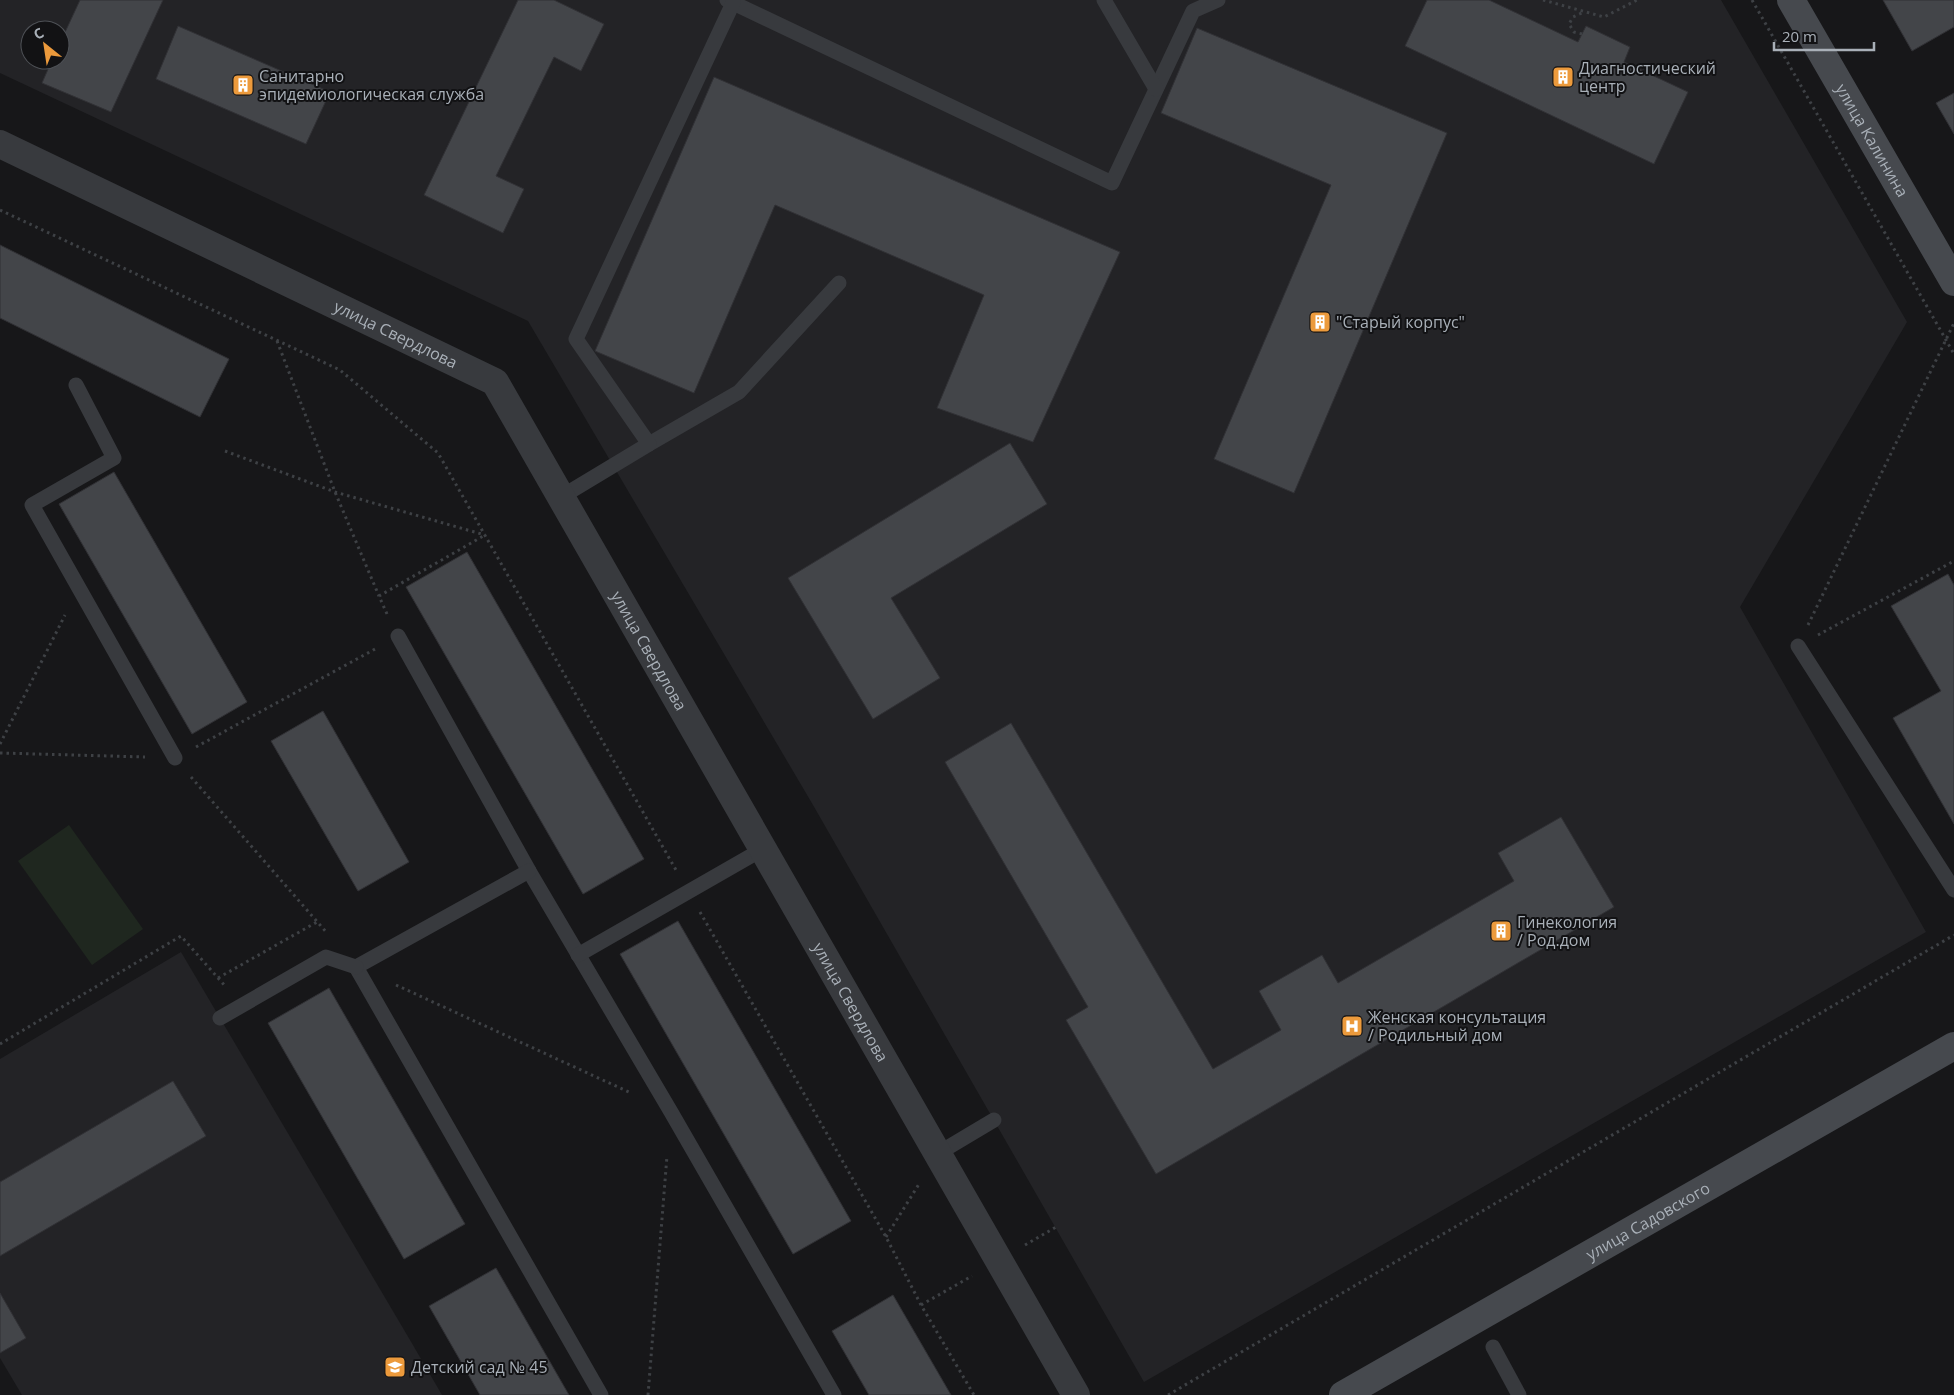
<svg xmlns="http://www.w3.org/2000/svg" width="1954" height="1395" viewBox="0 0 1954 1395" font-family="'Open Sans',sans-serif">
	<style>
		.built { fill: #232326; fill-rule: evenodd }
		.green { fill: #1f271f }
		.building { fill: #434549; stroke: #313135 }
		.lines { fill: none; stroke-linecap: round; stroke-linejoin: round }
		.path { stroke: #3e4145; stroke-width: 3; stroke-dasharray: 2.5 4; stroke-linecap: butt }
		.lane { stroke: #383a3e; stroke-width: 15 }
		.street { stroke: #383a3e; stroke-width: 28 }
		.secondary { stroke: #46494e; stroke-width: 28 }
		.labels { text-anchor: middle; stroke-width: 4; stroke-linejoin: round; paint-order: stroke }
		.poi-label { font-size: 16px; fill: #a9b0b8; stroke: #121214; text-anchor: start }
		.street-label { font-size: 16px; fill: #a9b0b8; stroke: #121214 }
	</style>
	<rect width="100%" height="100%" fill="#171719"/>
	<g class="built">
		<path d="M0,0H1721L1907,322L1740,607L1926,932L1144,1382L813,805L528,321L0,73ZM30,30H60V60H30Z"/>
		<polygon points="181,952 410,1340 442,1395 22,1395 0,1358 0,1059"/>
	</g>
	<polygon class="green" points="69,825 143,929 92,965 18,861"/>
	<g class="building">
		<polygon points="80,0 163,0 111,112 42,83 52,60 60,60 60,43"/>
		<polygon points="518,0 554,0 604,24 581,71 554,57 496,176 524,189 503,233 424,195"/>
		<polygon points="1427,0 1489,0 1578,42 1586,26 1630,47 1624,62 1688,92 1654,164 1405,46"/>
		<polygon points="1883,0 1954,0 1954,27 1912,51"/>
		<polygon points="178,26 330,92 306,144 156,79"/>
		<polygon points="1197,28 1447,133 1294,493 1214,459 1331,185 1161,113"/>
		<polygon points="714,77 1120,252 1033,442 937,408 984,295 775,205 694,393 595,351"/>
		<polygon points="1954,93 1954,134 1936,103"/>
		<polygon points="0,245 229,359 200,417 0,318"/>
		<polygon points="1010,443 1047,504 891,598 940,678 873,719 788,578"/>
		<polygon points="114,472 247,702 192,734 59,504"/>
		<polygon points="467,552 644,859 583,894 406,587"/>
		<polygon points="1948,574 1954,585 1954,824 1893,718 1941,691 1891,606"/>
		<polygon points="323,711 409,862 358,891 271,741"/>
		<polygon points="1011,723 1213,1069 1281,1030 1259,991 1322,955 1338,983 1514,881 1498,853 1561,817 1614,907 1156,1174 1066,1020 1088,1007 945,762"/>
		<polygon points="678,921 851,1221 793,1254 620,954"/>
		<polygon points="329,988 465,1224 404,1259 268,1023"/>
		<polygon points="173,1081 206,1136 0,1256 0,1182"/>
		<polygon points="496,1268 569,1395 480,1395 429,1306"/>
		<polygon points="0,1293 26,1338 0,1353"/>
		<polygon points="893,1295 951,1395 869,1395 832,1331"/>
	</g>
	<g class="lines">
		<g class="path">
			<polyline points="1543,0 1604,17 1637,0"/>
			<polyline points="1752,0 1954,354"/>
			<polyline points="1582,34 1574,32 1569,24 1573,17 1584,12"/>
			<polyline points="0,210 340,370 438,453 676,870"/>
			<polyline points="277,341 335,492 379,596"/>
			<polyline points="225,451 335,492 485,535"/>
			<polyline points="387,614 379,596 485,535"/>
			<polyline points="1808,625 1954,323"/>
			<polyline points="1818,635 1954,561"/>
			<polyline points="0,744 65,615"/>
			<polyline points="196,747 377,648"/>
			<polyline points="0,753 145,757"/>
			<polyline points="191,777 327,933"/>
			<polyline points="700,912 886,1237 921,1305 974,1395"/>
			<polyline points="218,978 317,922"/>
			<polyline points="396,985 631,1093"/>
			<polyline points="0,1044 181,936 226,987"/>
			<polyline points="886,1237 919,1184"/>
			<polyline points="1025,1245 1056,1227"/>
			<polyline points="921,1305 972,1276"/>
			<polyline points="648,1395 667,1156"/>
			<polyline points="1168,1395 1954,935"/>
		</g>
		<g class="lane">
			<polyline points="727,0 1112,183 1193,11 1218,0"/>
			<polyline points="1104,0 1156,89"/>
			<polyline points="76,385 114,458 32,505 175,758"/>
			<polyline points="649,444 739,392 839,283"/>
			<polyline points="561,497 649,444 576,339 733,3"/>
			<polyline points="398,636 529,871 671,1112 834,1395"/>
			<polyline points="1798,646 1954,890"/>
			<polyline points="529,871 356,967 601,1395"/>
			<polyline points="578,955 763,849"/>
			<polyline points="220,1018 326,957 356,967"/>
			<polyline points="937,1154 994,1120"/>
			<polyline points="1493,1347 1519,1395"/>
		</g>
		<path class="street" id="s1" d="M0,144L495,382L1076,1395"/>
		<g class="secondary">
			<path id="s2" d="M1791,0L1954,282"/>
			<path id="s3" d="M1343,1395L1954,1046"/>
		</g>
	</g>
	<defs>
		<g id="building-square" transform="scale(1.125)"><rect x="-9" y="-9" width="18" height="18" rx="4" fill="#ec9a3c" stroke="#121214"/><path d="M-4-6H4V6H1V3H-1V6H-4ZM-2.5-4.3h1.7v1.8h-1.7ZM.8-4.3h1.7v1.8H.8ZM-2.5-1h1.7V.8h-1.7ZM.8-1h1.7V.8H.8Z" fill="#fff"/></g>
		<g id="hospital-square" transform="scale(1.125)"><rect x="-9" y="-9" width="18" height="18" rx="4" fill="#ec9a3c" stroke="#121214"/><path d="M-5-5h3v3.5h4V-5h3V5h-3V1.5h-4V5h-3Z" fill="#fff"/></g>
		<g id="school-square" transform="scale(1.125)"><rect x="-9" y="-9" width="18" height="18" rx="4" fill="#ec9a3c" stroke="#121214"/><path d="M0-5L7-2L0 1L-7-2ZM-4 1L0 2.5L4 1V4Q0 6-4 4Z" fill="#fff"/></g>
	</defs>
	<g fill-rule="evenodd">
		<use href="#building-square" x="1563" y="77"/>
		<use href="#building-square" x="243" y="85"/>
		<use href="#building-square" x="1320" y="322"/>
		<use href="#building-square" x="1501" y="931"/>
		<use href="#hospital-square" x="1352" y="1026"/>
		<use href="#school-square" x="395" y="1367"/>
	</g>
	<g class="labels">
		<g class="poi-label">
			<text x="1579" y="74">Диагностический<tspan x="1579" dy="18">центр</tspan></text>
			<text x="259" y="82">Санитарно<tspan x="259" dy="18">эпидемиологическая служба</tspan></text>
			<text x="1336" y="328">"Старый корпус"</text>
			<text x="1517" y="928">Гинекология<tspan x="1517" dy="18">/ Род.дом</tspan></text>
			<text x="1368" y="1023">Женская консультация<tspan x="1368" dy="18">/ Родильный дом</tspan></text>
			<text x="411" y="1373">Детский сад № 45</text>
		</g>
		<g class="street-label">
			<text dy="6" stroke="none"><textPath href="#s2" startOffset="162">улица Калинина</textPath></text>
			<text dy="6" stroke="none"><textPath href="#s1" startOffset="439">улица Свердлова</textPath></text>
			<text dy="6" stroke="none"><textPath href="#s1" startOffset="859">улица Свердлова</textPath></text>
			<text dy="6" stroke="none"><textPath href="#s1" startOffset="1264">улица Свердлова</textPath></text>
			<text dy="6" stroke="none"><textPath href="#s3" startOffset="351">улица Садовского</textPath></text>
		</g>
	</g>
	<g transform="translate(45 45) rotate(330)"><circle r="24" fill="#121214" stroke="#4e5156"/>
	<path d="M0-4L9 19L0 12L-9 19Z" fill="#ec9a3c"/>
	<text y="-8" font-size="14" font-weight="bold" text-anchor="middle" fill="#a9b0b8">С</text>
	</g>
	<path d="M1774 42v8h100v-8" fill="none" stroke="#a9b0b8" stroke-width="2.5"/>
	<text x="1782" y="42" font-size="15" fill="#a9b0b8" stroke="#121214" stroke-width="4" paint-order="stroke">20 m</text>
</svg>
